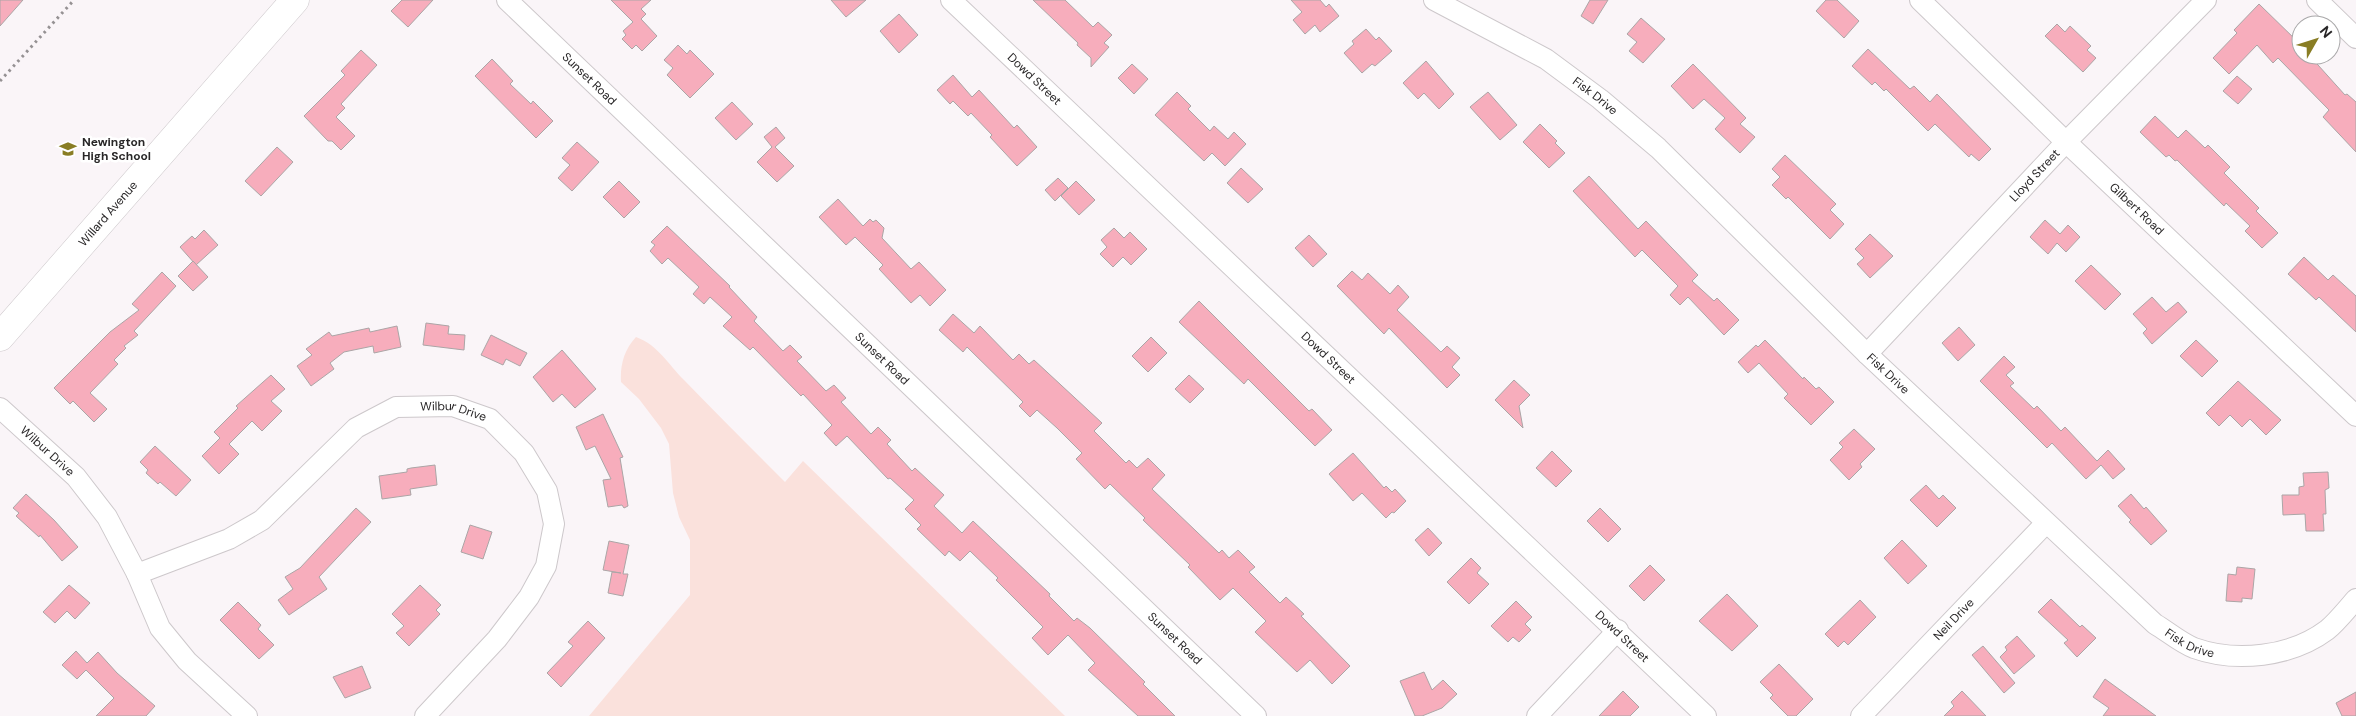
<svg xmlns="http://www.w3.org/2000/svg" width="2356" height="716" viewBox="0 0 2356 716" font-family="'DM Sans',sans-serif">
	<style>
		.green { fill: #fae1dc }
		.building { fill: #f7adbc; stroke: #aba5a6 }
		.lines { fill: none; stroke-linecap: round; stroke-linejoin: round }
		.street-casing { stroke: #cdc8cb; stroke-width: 22 }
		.secondary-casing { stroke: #cdc8cb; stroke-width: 29 }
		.path { stroke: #959193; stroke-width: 3; stroke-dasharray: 2.5 4; stroke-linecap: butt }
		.street { stroke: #fff; stroke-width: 20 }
		.secondary { stroke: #fff; stroke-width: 28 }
		.labels { text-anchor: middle; stroke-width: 5; stroke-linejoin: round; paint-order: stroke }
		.street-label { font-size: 12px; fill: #282627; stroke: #fff }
		.poi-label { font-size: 12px; font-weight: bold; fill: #282627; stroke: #fff; text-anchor: start }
	</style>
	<rect width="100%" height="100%" fill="#faf5f8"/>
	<path class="green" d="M636,337C658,345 668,364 684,380C717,414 751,448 785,482L803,461L1065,716H589L690,595V540L679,517L673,493L669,444L661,428L639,399L621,382C620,365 624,350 636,337Z"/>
	<g class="building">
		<polygon points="0,0 23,0 0,26"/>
		<polygon points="402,0 433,0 408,27 391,11"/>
		<polygon points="611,0 651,0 641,9 646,14 641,19 657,36 642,51 636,45 632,49 622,39 626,35 623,31 633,22"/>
		<polygon points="831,0 866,0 846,17"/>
		<polygon points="1033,0 1065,0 1093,27 1098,22 1112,35 1104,43 1109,47 1091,67 1091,58 1077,45 1078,43"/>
		<polygon points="1291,0 1320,0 1326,7 1329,4 1339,16 1320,32 1315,25 1305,34 1293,20 1302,12"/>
		<polygon points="1590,0 1608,0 1593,24 1581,16"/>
		<polygon points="1826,0 1837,0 1859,21 1844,38 1816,11"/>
		<polygon points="2259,4 2299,43 2301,55 2309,55 2345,95 2347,94 2356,102 2356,152 2323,117 2329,110 2278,58 2273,63 2257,45 2229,74 2213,58 2237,33 2234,30"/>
		<polygon points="899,14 918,35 899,53 880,31"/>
		<polygon points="1641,18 1665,39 1643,63 1629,51 1637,42 1627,34"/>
		<polygon points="2057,24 2065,32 2070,26 2091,46 2087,50 2096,58 2083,72 2045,36"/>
		<polygon points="1366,29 1376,40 1379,37 1392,51 1375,66 1372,64 1362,73 1344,53 1354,44 1352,41"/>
		<polygon points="678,45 687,54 690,50 714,74 690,98 667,75 673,68 664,60"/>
		<polygon points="1868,49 1910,89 1914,86 1930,102 1937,94 1991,149 1979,161 1971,154 1969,157 1935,124 1928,131 1886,89 1884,91 1875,82 1872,85 1852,66"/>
		<polygon points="361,50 377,65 341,104 345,108 336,117 355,136 341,150 332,141 328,141 304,116 345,75 341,71"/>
		<polygon points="492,59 513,81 510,84 531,104 533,101 553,121 536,138 475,76"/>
		<polygon points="1426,61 1454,94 1439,109 1424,93 1418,99 1403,83"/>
		<polygon points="1132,64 1148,79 1134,94 1118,78"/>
		<polygon points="1693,64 1746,118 1740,124 1755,137 1740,153 1715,129 1725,118 1704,99 1693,109 1671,86"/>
		<polygon points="953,75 972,97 979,90 1014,128 1017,125 1037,147 1017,166 990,137 992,135 971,113 968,116 953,101 950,104 937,90"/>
		<polygon points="2237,76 2252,89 2238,104 2223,91"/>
		<polygon points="1177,92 1191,106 1188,109 1210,131 1214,126 1228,139 1234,132 1246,144 1225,166 1212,153 1204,161 1155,115"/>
		<polygon points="1488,92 1517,125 1500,140 1470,107"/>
		<polygon points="732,102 753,124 736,140 715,118"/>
		<polygon points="2155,116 2178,138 2186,130 2205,148 2208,145 2230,167 2224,173 2259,208 2256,211 2278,233 2262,248 2245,231 2250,226 2226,203 2224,206 2177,160 2175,161 2169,155 2166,157 2140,132"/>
		<polygon points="1540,124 1557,141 1555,143 1565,153 1549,168 1523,142"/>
		<polygon points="776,127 785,138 775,147 794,166 777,182 757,162 772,147 764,137"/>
		<polygon points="577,142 599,162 572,191 558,178 570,165 562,158"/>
		<polygon points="277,147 293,162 261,196 245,181"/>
		<polygon points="1785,155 1836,204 1830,210 1844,224 1830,239 1788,197 1786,199 1772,185 1780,177 1772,169"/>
		<polygon points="1241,168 1263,189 1248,203 1227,183"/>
		<polygon points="1589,176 1638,229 1646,221 1698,275 1692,281 1714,301 1717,298 1739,320 1724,335 1688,297 1680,305 1670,295 1678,286 1642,250 1635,257 1573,191"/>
		<polygon points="1058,178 1068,188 1055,201 1045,190"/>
		<polygon points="619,181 640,202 624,218 603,197"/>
		<polygon points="1076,181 1095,200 1079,215 1061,196"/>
		<polygon points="838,199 863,226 870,219 873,222 876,220 884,228 882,238 911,269 919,262 946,290 930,306 920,295 911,303 879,269 883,265 855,237 846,245 819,217"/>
		<polygon points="2045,220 2060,234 2068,225 2080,237 2066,252 2057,243 2048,254 2030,237"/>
		<polygon points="667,226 730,286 729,287 757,317 754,321 783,351 790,345 802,357 797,361 826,391 834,385 846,398 841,402 871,434 878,427 891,440 887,444 912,471 915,468 944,495 934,506 962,533 973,521 1050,594 1049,596 1074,621 1077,618 1090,628 1145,682 1143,684 1175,716 1138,716 1088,670 1095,663 1068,635 1048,655 1032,638 1043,627 996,580 998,578 970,551 960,561 949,551 945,556 917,529 921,525 905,509 914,500 890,478 888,479 847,436 836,446 824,433 832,425 803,394 801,396 753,347 750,350 723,326 732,317 710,297 704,304 693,294 699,287 668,258 662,264 650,251 655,245 651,242"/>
		<polygon points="1114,228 1124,238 1130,232 1147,249 1131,265 1123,257 1113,267 1100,254 1107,247 1101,240"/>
		<polygon points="204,230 218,245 196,265 180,247 192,236 195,239"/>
		<polygon points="1870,234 1893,256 1870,278 1857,264 1864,258 1855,249"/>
		<polygon points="1309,235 1327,254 1313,267 1295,248"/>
		<polygon points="2304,257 2328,280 2333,275 2356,296 2356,332 2319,297 2316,300 2288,274"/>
		<polygon points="193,261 208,277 193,291 178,276"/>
		<polygon points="2091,265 2121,294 2105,310 2075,281"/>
		<polygon points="1352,271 1362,280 1368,273 1390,294 1398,285 1409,297 1397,310 1441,352 1447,346 1460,358 1452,367 1460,375 1447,388 1389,328 1384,334 1337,286"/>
		<polygon points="162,272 176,286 134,331 138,335 124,346 126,348 114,360 118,364 90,393 107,409 94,422 73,401 70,404 54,388 110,332 139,310 132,304"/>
		<polygon points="2152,297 2166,312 2178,302 2187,312 2152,344 2143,333 2147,329 2133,314"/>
		<polygon points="1199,301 1309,411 1312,409 1332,430 1315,446 1248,379 1244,384 1179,322"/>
		<polygon points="953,314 974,333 980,326 1013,360 1019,354 1029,364 1034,360 1102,423 1094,431 1126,463 1129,460 1137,468 1148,458 1165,475 1152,489 1219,553 1222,550 1229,558 1238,550 1255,567 1249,572 1280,603 1286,597 1304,614 1301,616 1350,666 1332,684 1310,660 1297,672 1255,632 1266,621 1233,588 1220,600 1188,567 1190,565 1143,520 1145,518 1110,484 1105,489 1076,459 1082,453 1057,428 1037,410 1030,417 1019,406 1023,402 967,347 963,352 939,330"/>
		<polygon points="426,323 449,326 448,334 465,335 464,350 423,345"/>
		<polygon points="397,326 401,347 374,353 373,346 344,352 330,363 334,369 311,386 297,366 312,355 306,349 329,332 332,336 369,328 370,332"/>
		<polygon points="1959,327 1975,345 1958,361 1942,343"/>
		<polygon points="491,335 527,353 520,366 506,359 503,365 481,355"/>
		<polygon points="1151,337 1167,353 1148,372 1132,356"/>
		<polygon points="1765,340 1803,379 1804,377 1816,389 1819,387 1834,402 1811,425 1784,398 1788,394 1759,363 1748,373 1738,362 1756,345 1758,347"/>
		<polygon points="2196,340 2218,361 2202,377 2180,356"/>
		<polygon points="562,350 596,389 575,408 562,394 553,402 533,377"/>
		<polygon points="2004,356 2015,367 2006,375 2014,383 2010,386 2034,409 2037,406 2061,431 2065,427 2097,461 2108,450 2125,469 2113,479 2101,465 2086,479 2052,443 2047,448 1980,381"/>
		<polygon points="271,375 285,389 271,401 282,411 262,431 252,421 229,444 239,454 219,474 202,456 220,438 214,432 238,408 236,406"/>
		<polygon points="1189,375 1204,389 1190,403 1175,389"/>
		<polygon points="1514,380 1530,395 1519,406 1523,428 1495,400"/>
		<polygon points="2238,381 2281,420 2266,435 2250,419 2242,427 2230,415 2219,426 2206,413"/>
		<polygon points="603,414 623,457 620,458 628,506 624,508 622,505 608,507 603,480 611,479 595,446 586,450 576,427"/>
		<polygon points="1854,429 1875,449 1860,464 1862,467 1849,480 1830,460 1843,447 1839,443"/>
		<polygon points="155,446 191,480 176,496 160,482 158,484 146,473 148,470 140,462"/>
		<polygon points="1552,451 1572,471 1556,487 1536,468"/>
		<polygon points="1353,453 1384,488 1386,486 1392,492 1395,489 1406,501 1394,513 1392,512 1386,518 1362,493 1353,501 1329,474"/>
		<polygon points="435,465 437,485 410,489 411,495 382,499 379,476 407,472 407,469 411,468"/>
		<polygon points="2328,472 2329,488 2325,490 2326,514 2323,514 2324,531 2306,531 2305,514 2283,515 2282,495 2299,495 2299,487 2304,486 2303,473"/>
		<polygon points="1926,485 1939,499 1943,495 1956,508 1937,527 1910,500"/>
		<polygon points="26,494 54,520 78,547 62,561 40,535 39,537 16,516 19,513 13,508"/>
		<polygon points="2131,494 2144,509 2146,507 2167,531 2151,545 2129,522 2131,520 2118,506"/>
		<polygon points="356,508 371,522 319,577 327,589 289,615 278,600 293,589 285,577 300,568"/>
		<polygon points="1600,508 1621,529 1608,542 1587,521"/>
		<polygon points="470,525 492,532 483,559 461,552"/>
		<polygon points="1428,528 1442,543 1429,556 1415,540"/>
		<polygon points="1902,540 1927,566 1908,584 1884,558"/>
		<polygon points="609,541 629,545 623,574 628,574 623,596 608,593 612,572 621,573 603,570"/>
		<polygon points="1471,558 1481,568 1477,573 1489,584 1469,604 1447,582"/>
		<polygon points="1650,565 1665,580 1644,601 1629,586"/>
		<polygon points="2237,567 2255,569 2252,599 2242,598 2242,602 2226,601 2228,574 2236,575"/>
		<polygon points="69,585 90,603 75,619 67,611 55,623 43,612"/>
		<polygon points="420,585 441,605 436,610 440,614 409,646 396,633 404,626 392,614"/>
		<polygon points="1727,594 1758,626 1732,651 1699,621"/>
		<polygon points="2051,599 2080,627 2082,625 2096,638 2077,657 2064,643 2068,640 2038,612"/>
		<polygon points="1860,600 1876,617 1848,645 1844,641 1838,647 1825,634"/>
		<polygon points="1516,601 1532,617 1525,624 1531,630 1519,642 1513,637 1508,642 1491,626"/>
		<polygon points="238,602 261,625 258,629 274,645 259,659 220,620"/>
		<polygon points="588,621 605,638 561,687 547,673 573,646 568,642"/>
		<polygon points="2017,636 2035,656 2014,674 2000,657 2007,650 2005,647"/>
		<polygon points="1983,646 2015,683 2004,693 1972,655"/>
		<polygon points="76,651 87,663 98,652 117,673 155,706 146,716 96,716 114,698 86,670 77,679 62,665"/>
		<polygon points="1779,664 1813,699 1796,716 1788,716 1770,698 1773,695 1760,682"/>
		<polygon points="362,666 371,688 345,698 333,677"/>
		<polygon points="1424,672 1432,690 1443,680 1457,694 1442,708 1422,716 1415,716 1400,681"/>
		<polygon points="2105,679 2156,716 2103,716 2109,708 2093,697"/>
		<polygon points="1623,691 1639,707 1630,716 1599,716"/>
		<polygon points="1962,691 1986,716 1944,716 1954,706 1951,702"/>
		<polygon points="2356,692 2356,716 2342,716 2336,703"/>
	</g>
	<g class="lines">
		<g class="street-casing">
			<g id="street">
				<path id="s1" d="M507,0L1256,716"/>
				<path id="s2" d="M951,0L1706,716"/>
				<path id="s3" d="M1434,0L1546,59L1600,99L1658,148L1867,354L2155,624C2167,631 2181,643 2194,648C2236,663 2291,657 2327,630C2337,622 2347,609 2356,599"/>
				<path id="s4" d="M1920,0L2066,142L2356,416"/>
				<polyline points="2317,0 2356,38"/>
				<path id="s5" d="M1867,354L2066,142L2206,0"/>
				<path id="s6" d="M0,408L76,477L107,517L137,574"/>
				<path id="s7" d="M247,716L187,661L160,628L137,574L229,539L262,520L356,428L396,407L453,406L490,419L524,453L547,491L554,524L546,566L529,597L497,639L425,716"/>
				<polyline points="1537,716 1618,630"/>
				<path id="s8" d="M1861,716L2046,523"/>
			</g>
		</g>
		<g class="secondary-casing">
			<g id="secondary">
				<path id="s9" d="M0,337L295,0"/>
			</g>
		</g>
		<polyline class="path" points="0,81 74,0"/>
		<use href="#street" class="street"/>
		<use href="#secondary" class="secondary"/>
	</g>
	<defs>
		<g id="school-bare" transform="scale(1.35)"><path d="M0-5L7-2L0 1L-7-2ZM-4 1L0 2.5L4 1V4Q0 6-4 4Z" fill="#897d24" stroke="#fff" stroke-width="2.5" paint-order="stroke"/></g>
	</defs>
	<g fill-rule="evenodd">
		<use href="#school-bare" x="68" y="149"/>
	</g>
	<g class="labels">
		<g class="street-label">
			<text dy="4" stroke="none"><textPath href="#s1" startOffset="114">Sunset Road</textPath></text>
			<text dy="4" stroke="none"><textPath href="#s2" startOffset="115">Dowd Street</textPath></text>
			<text dy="4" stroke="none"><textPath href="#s3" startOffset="188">Fisk Drive</textPath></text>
			<text dy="4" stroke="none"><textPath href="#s5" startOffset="245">Lloyd Street</textPath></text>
			<text dy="4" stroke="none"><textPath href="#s4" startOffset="301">Gilbert Road</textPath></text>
			<text dy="4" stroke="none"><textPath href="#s9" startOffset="164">Willard Avenue</textPath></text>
			<text dy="4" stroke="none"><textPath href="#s2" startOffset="520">Dowd Street</textPath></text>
			<text dy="4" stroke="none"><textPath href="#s1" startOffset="519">Sunset Road</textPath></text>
			<text dy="4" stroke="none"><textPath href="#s3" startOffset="592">Fisk Drive</textPath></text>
			<text dy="4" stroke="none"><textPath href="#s7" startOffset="554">Wilbur Drive</textPath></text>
			<text dy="4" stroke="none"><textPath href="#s6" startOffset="64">Wilbur Drive</textPath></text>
			<text dy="4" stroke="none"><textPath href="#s8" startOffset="134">Neil Drive</textPath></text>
			<text dy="4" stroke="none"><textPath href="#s2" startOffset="925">Dowd Street</textPath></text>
			<text dy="4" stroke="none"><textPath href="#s1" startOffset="924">Sunset Road</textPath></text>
			<text dy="4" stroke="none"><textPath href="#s3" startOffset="998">Fisk Drive</textPath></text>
		</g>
		<g class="poi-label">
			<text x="82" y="146">Newington<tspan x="82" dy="14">High School</tspan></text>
		</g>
	</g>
	<g transform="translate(2316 40) rotate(51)"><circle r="24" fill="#ffffff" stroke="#a9a8a9"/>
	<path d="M0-4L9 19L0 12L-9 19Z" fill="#897d24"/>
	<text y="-8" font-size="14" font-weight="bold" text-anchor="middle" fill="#282627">N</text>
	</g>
</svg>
